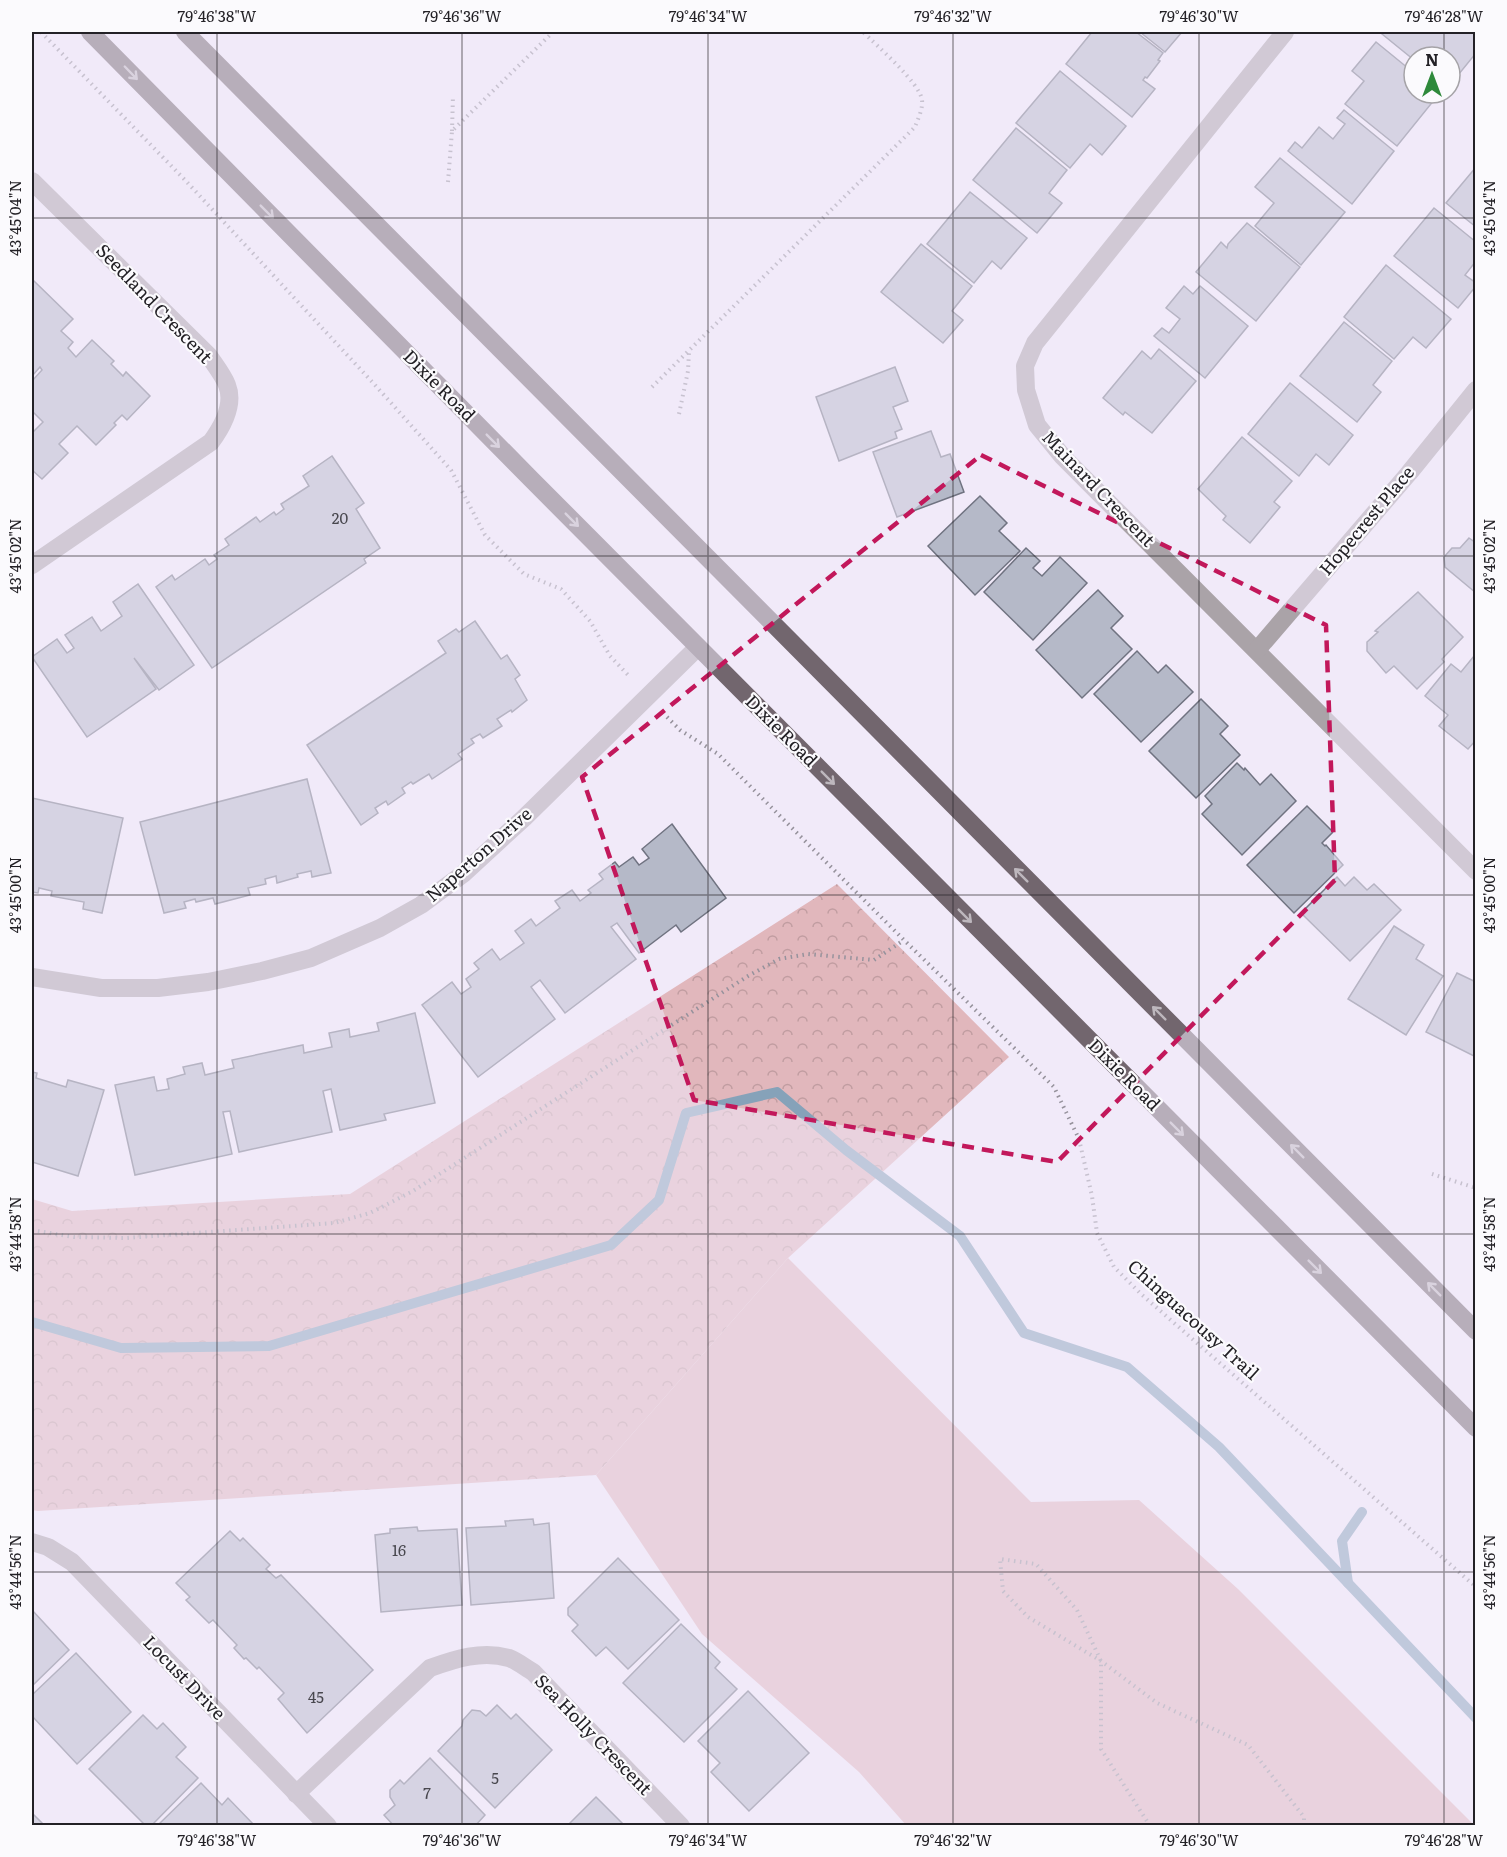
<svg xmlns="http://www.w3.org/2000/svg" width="1507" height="1857" viewBox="0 0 1507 1857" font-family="Literata,serif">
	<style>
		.grass { fill: #e1b7bc }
		.forest { fill: url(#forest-crowns) }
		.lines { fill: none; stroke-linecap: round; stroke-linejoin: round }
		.stream { stroke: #86a2b9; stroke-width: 10 }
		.building { fill: #b5b9c8; stroke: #707381; stroke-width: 1.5 }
		.path { stroke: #96929c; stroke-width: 4; stroke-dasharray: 1.5 4.5; stroke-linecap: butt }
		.minor { stroke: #aaa3a8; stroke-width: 18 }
		.major { stroke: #72666e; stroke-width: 18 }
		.oneway { stroke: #bdb7bd }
		.marked { fill: none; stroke: #c2185b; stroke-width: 4.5; stroke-dasharray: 12 8; stroke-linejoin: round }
		.ticks { fill: none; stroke: #232126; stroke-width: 1.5; stroke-opacity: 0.45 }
		.labels { text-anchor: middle; stroke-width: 4.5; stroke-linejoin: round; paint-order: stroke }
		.number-label { font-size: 15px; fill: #48474e }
		.street-label { font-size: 18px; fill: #232126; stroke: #fbfafd }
		.neatline { fill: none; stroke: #232126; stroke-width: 2 }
		.ticks-label { font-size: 15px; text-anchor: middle; fill: #232126 }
	</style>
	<defs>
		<pattern id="forest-crowns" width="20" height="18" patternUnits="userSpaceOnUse" patternTransform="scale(1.5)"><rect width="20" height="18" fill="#e1b7bc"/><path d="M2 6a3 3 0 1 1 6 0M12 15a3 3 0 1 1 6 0" fill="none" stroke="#c19da1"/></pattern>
	</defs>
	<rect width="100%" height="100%" fill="#f1eaf9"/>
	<polygon class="grass" points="788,1258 1031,1502 1139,1500 1238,1589 1474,1825 906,1825 859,1772 702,1634 596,1475"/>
	<polygon class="forest" points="837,884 1009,1057 788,1258 596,1475 38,1511 32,1510 32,1199 72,1211 350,1194"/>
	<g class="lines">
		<g class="stream">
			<polyline points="32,1322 121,1348 269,1346 611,1245 659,1200 686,1113 777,1092 846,1150 960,1236 1024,1333 1127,1367 1219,1447 1476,1718"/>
			<polyline points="1348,1583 1342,1541 1362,1512"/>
		</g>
	</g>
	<g class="building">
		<polygon points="1092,32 1136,32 1163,53 1158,60 1160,61 1147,78 1145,77 1143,80 1155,89 1132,117 1066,64"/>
		<polygon points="1140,32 1182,32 1165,52"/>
		<polygon points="1384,32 1476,32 1476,53 1450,85 1450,57 1414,57 1414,60 1382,34"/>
		<polygon points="1376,42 1414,73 1414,93 1439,94 1397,146 1345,104 1364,81 1352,71"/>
		<polygon points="1060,71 1126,126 1102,155 1090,144 1070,168 1016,123"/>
		<polygon points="1344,110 1394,151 1352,204 1288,151 1295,142 1302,148 1319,127 1333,139 1345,124 1337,118"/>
		<polygon points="1016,128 1067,170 1049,193 1062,203 1037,233 973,180"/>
		<polygon points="1280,158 1345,212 1301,265 1255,226 1274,203 1255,187"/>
		<polygon points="1476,167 1476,227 1446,203"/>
		<polygon points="970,192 1027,238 1001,269 992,261 974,283 927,244"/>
		<polygon points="1434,208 1476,242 1476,261 1465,275 1476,283 1476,286 1458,308 1394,256"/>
		<polygon points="1247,223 1300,267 1256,321 1196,272 1221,242 1227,248 1228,244"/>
		<polygon points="921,244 972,286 952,311 963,320 943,343 881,292"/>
		<polygon points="1386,265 1451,319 1426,348 1413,337 1394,359 1344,317"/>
		<polygon points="34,281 73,319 61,331 73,342 68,348 76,357 92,340 114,361 111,364 123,376 126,372 150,396 127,420 122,415 114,423 116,425 96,445 77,426 59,444 68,453 42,479 32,470 32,433 43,422 32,411 32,381 42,370 40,367 32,376 32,284"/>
		<polygon points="1184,286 1193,294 1200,286 1248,326 1205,378 1154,336 1162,328 1169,333 1180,319 1166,308"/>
		<polygon points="1344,322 1392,361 1373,385 1381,392 1357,422 1300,376"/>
		<polygon points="1159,349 1196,381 1152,433 1125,412 1123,415 1103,398 1142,351 1151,359"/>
		<polygon points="895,367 908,401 893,407 902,429 895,432 897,438 839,461 816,397"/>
		<polygon points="1290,383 1353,435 1329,465 1316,454 1299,476 1248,434"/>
		<polygon points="931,431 941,457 950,454 964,492 897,517 873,452"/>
		<polygon points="1242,437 1292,481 1274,502 1280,507 1250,543 1223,520 1226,516 1198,489"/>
		<polygon points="332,456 364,503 356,509 380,548 364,559 366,563 212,668 156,587 172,575 175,580 205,559 209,565 217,559 214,555 229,545 225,539 256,517 260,522 274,512 276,515 284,509 281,504 309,486 303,476"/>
		<polygon points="980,496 1007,523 999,531 1020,551 975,595 928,546"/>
		<polygon points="1469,538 1476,543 1476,593 1445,567 1444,557 1452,548 1460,548"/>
		<polygon points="1026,548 1040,561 1033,568 1042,576 1060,557 1087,583 1033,640 984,592"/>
		<polygon points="138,584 194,665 159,690 134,658 156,689 87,737 32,657 57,639 67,653 74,648 65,635 92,617 101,631 122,616 113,602"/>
		<polygon points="1098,590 1123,616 1111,628 1132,649 1082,698 1036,650"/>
		<polygon points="1418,592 1463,637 1442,659 1444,662 1417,689 1394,666 1386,673 1367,651 1367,642 1378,632 1375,631"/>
		<polygon points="475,621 501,659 507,655 520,675 515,679 527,700 512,712 511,710 497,719 502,726 483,738 480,734 471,739 474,743 458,754 462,759 432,779 429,774 413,784 411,782 402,788 405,793 388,805 386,801 375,808 378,813 361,825 307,745 446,653 438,641 456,629 459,632"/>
		<polygon points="1137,651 1158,673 1166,665 1193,692 1141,742 1094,694"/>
		<polygon points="1474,656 1476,740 1468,749 1439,726 1448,715 1425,696 1451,664 1461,672"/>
		<polygon points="1201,699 1228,726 1220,734 1240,755 1196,798 1149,751"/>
		<polygon points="1237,763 1244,770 1245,768 1260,785 1271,774 1296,801 1242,855 1202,814 1212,804 1205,796"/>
		<polygon points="307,779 331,873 312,877 311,871 297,874 298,877 277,883 276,876 265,879 266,884 248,888 250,895 215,904 213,898 196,902 195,899 184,902 186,908 164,913 140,822"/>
		<polygon points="32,798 123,818 102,913 83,909 84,902 51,896 52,891 39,888 38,893 32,892"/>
		<polygon points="1307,806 1333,832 1322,843 1325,846 1326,845 1343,865 1294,913 1247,865"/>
		<polygon points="672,824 726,898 681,932 676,925 639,953 617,923 611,927 636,959 565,1013 540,980 531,987 555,1019 478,1077 422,1005 452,982 461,994 471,987 466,979 479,969 474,963 492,949 500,960 524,943 515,931 531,919 536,926 560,908 555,901 572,890 580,901 591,893 588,890 603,879 599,874 615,862 619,867 633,857 639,865 649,858 642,849"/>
		<polygon points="1337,877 1345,886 1354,877 1367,890 1374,884 1401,910 1350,961 1301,913"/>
		<polygon points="1394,926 1424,945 1416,959 1443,976 1406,1035 1348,999"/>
		<polygon points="1457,973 1476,982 1476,1057 1426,1032"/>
		<polygon points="415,1013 435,1103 384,1114 386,1120 340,1130 331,1089 323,1091 332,1132 239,1152 230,1111 223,1112 232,1154 135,1175 115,1085 154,1077 157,1091 169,1089 167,1079 185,1074 183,1067 202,1063 205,1075 234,1068 232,1060 303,1045 304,1053 332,1047 329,1033 349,1029 350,1037 379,1031 377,1023"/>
		<polygon points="32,1072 37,1073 36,1078 66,1087 68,1080 104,1090 78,1176 32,1162"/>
		<polygon points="533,1519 534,1525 549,1523 554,1598 471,1605 466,1528 506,1526 505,1521"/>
		<polygon points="417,1527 418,1531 457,1529 462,1605 381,1612 375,1535 390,1533 390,1529"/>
		<polygon points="230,1531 240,1541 243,1538 270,1565 266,1569 276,1578 281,1575 373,1670 307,1733 278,1699 284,1693 259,1667 257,1669 246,1658 244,1659 234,1648 237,1645 213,1620 209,1623 186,1600 190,1597 176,1583"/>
		<polygon points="618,1558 679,1620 628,1669 606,1647 596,1656 572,1631 578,1625 568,1615 568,1608"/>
		<polygon points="32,1610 69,1650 32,1686"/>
		<polygon points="681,1624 720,1662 715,1668 737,1689 684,1742 623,1683"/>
		<polygon points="76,1653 131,1712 77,1764 32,1716 32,1695"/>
		<polygon points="748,1691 809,1753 749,1811 711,1772 720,1763 698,1741"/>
		<polygon points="497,1705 511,1719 516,1714 552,1750 495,1808 438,1751 462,1726 463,1720 472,1710 480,1711 486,1716"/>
		<polygon points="143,1715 157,1729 163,1723 186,1747 176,1757 198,1778 151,1826 146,1826 89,1769"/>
		<polygon points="430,1758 485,1815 475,1826 394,1826 384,1815 395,1805 390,1797 390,1790 400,1780 404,1784"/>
		<polygon points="201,1783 222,1805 228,1798 255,1826 157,1826"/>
		<polygon points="596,1797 625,1826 567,1826"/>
		<polygon points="32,1813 42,1823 41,1826 32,1826"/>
	</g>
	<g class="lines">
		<g class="path">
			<polyline points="41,32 185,180 375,385 451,470 485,535 524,574 561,589 590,621 610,656 629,676"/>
			<polyline points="452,131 453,95"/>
			<polyline points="448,182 452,131 553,32"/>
			<path d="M652,387L915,127C918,119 923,109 922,100C920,83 876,45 863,32"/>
			<polyline points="679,414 688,371 689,352"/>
			<polyline points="667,717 680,730 718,754 904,940 1054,1087 1079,1139 1092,1196 1097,1233 1114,1267 1141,1294 1476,1587"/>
			<polyline points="1432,1174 1476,1188"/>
			<polyline points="32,1230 74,1237 126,1238 334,1223 370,1213 413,1191 748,976 779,959 808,954 874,960 904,940"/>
			<polyline points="1150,1826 1101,1749 1101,1661 1077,1610 1036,1564 1000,1559 1003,1591 1028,1617 1101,1661 1157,1703 1248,1745 1304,1817 1304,1826"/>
		</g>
		<g class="minor">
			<polyline points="1285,32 1035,343 1025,366 1026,390 1037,425 1063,457 1476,871"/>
			<path d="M32,181L209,356C215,365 223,375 227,385C235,405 222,427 211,442L32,565"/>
			<polyline points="1257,650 1409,473 1476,390"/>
			<polyline points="32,977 101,988 158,988 208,982 262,971 311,958 380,928 421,905 463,874 525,817 698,647"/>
			<polyline points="32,1542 48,1547 72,1562 328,1826"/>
			<path d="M296,1794L430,1668C455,1659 482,1650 509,1658C517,1661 526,1668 533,1672L681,1826"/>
		</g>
		<g class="major">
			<polyline points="90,32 531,479 1476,1428"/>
			<polyline points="185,32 1476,1331"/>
		</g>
	</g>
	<defs><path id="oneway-shaft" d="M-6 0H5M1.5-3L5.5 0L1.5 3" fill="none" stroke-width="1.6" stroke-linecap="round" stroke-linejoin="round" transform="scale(1.5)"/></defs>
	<g class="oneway">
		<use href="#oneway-shaft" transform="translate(131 73) rotate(46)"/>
		<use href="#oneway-shaft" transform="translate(267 212) rotate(45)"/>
		<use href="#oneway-shaft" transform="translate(493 441) rotate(45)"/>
		<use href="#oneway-shaft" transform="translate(572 520) rotate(45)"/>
		<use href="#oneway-shaft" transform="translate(828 778) rotate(45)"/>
		<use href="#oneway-shaft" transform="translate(1021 875) rotate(-135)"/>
		<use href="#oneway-shaft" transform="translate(965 916) rotate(45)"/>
		<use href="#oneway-shaft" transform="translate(1159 1013) rotate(-135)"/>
		<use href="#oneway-shaft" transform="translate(1177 1129) rotate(45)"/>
		<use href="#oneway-shaft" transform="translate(1297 1151) rotate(-135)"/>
		<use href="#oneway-shaft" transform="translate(1315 1267) rotate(45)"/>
		<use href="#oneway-shaft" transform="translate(1434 1289) rotate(-135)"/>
	</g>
	<path d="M0 0H1507V1857H0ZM981,455L1326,625L1335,880L1057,1162L694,1100L582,777Z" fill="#f1eaf9" fill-opacity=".55" fill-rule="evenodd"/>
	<path class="marked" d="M981,455L1326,625L1335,880L1057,1162L694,1100L582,777Z"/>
	<path class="ticks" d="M217,32V1826M462,32V1826M708,32V1826M953,32V1826M1199,32V1826M1444,32V57M1444,93V1826M32,218H1476M32,556H1476M32,895H1476M32,1234H1476M32,1572H1476"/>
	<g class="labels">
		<g class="number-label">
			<text x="340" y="524">20</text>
			<text x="399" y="1556">16</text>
			<text x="316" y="1703">45</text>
			<text x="495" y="1784">5</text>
			<text x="427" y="1799">7</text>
		</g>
		<g class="street-label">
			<text transform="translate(154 304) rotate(46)" y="6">Seedland Crescent</text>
			<text transform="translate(439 386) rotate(45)" y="6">Dixie Road</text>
			<text transform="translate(1098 489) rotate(46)" y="6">Mainard Crescent</text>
			<text transform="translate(1367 521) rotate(-50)" y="6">Hopecrest Place</text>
			<text transform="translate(781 731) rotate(45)" y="6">Dixie Road</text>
			<text transform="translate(479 855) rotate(-41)" y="6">Naperton Drive</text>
			<text transform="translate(1124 1075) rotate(45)" y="6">Dixie Road</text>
			<text transform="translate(1193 1320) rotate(42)" y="6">Chinguacousy Trail</text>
			<text transform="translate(184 1678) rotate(46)" y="6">Locust Drive</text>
			<text transform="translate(593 1735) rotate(46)" y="6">Sea Holly Crescent</text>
		</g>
	</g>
	<rect width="1507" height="1857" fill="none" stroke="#fbfafd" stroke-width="66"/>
	<g transform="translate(1432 75)"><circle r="28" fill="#fbfafd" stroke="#a5a3a7" stroke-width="1.5"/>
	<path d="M0-4.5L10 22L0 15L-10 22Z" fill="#2e893b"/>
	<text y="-9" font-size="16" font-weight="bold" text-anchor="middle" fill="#232126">N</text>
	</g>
	<rect x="33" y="33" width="1441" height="1791" class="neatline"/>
	<g class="ticks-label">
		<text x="217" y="22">79°46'38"W</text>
		<text x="462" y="22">79°46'36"W</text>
		<text x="708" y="22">79°46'34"W</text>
		<text x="953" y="22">79°46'32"W</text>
		<text x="1199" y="22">79°46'30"W</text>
		<text x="1444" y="22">79°46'28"W</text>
		<text transform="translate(16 218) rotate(-90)" y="5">43°45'04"N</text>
		<text transform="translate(1490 218) rotate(-90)" y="5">43°45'04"N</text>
		<text transform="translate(16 556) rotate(-90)" y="5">43°45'02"N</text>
		<text transform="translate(1490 556) rotate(-90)" y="5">43°45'02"N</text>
		<text transform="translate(16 895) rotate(-90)" y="5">43°45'00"N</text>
		<text transform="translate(1490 895) rotate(-90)" y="5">43°45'00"N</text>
		<text transform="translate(16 1234) rotate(-90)" y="5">43°44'58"N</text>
		<text transform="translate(1490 1234) rotate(-90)" y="5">43°44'58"N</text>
		<text transform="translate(16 1572) rotate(-90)" y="5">43°44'56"N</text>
		<text transform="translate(1490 1572) rotate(-90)" y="5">43°44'56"N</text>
		<text x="217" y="1846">79°46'38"W</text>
		<text x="462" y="1846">79°46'36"W</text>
		<text x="708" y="1846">79°46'34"W</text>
		<text x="953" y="1846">79°46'32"W</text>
		<text x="1199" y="1846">79°46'30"W</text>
		<text x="1444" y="1846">79°46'28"W</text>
	</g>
</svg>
